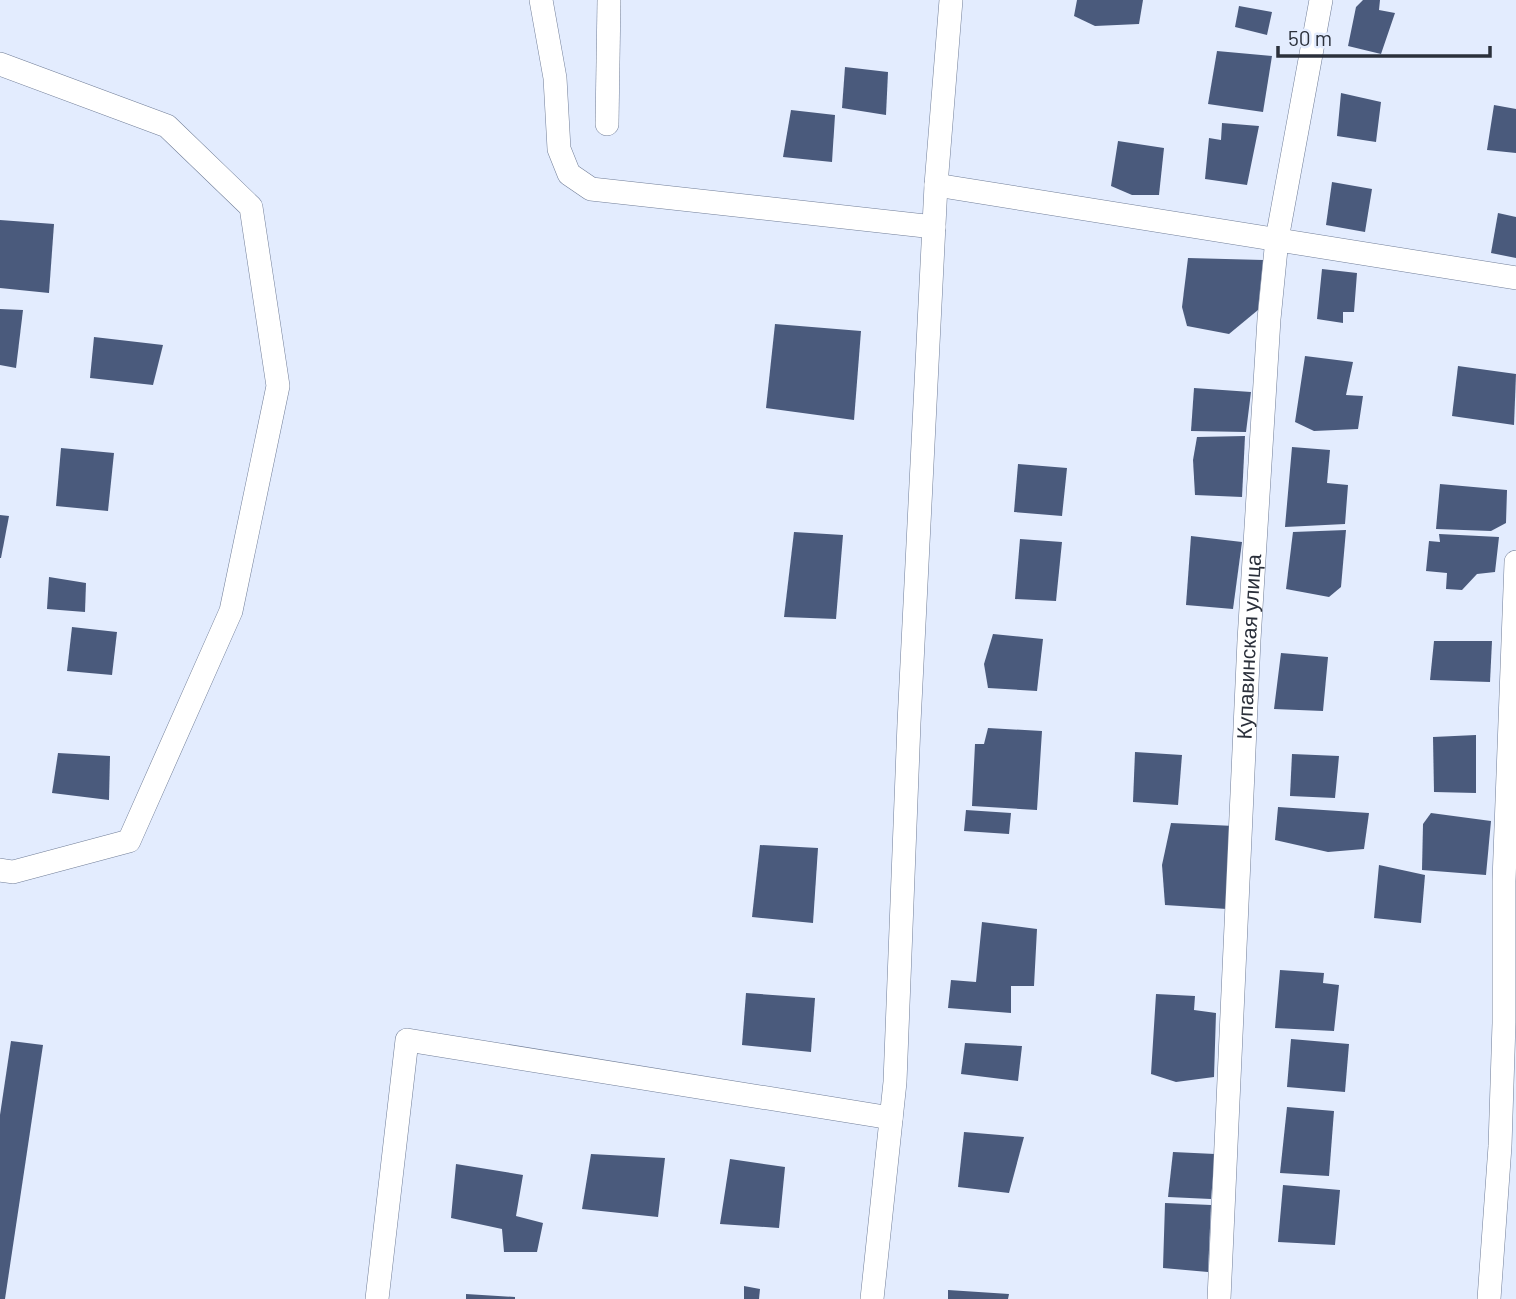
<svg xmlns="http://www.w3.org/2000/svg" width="1516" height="1299" viewBox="0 0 1516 1299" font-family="Barlow,sans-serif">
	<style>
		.building { fill: #4a5a7c }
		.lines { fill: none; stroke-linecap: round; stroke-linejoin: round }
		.street-casing { stroke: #717e98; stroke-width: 24 }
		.street { stroke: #fff; stroke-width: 23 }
		.labels { text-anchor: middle; stroke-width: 7; stroke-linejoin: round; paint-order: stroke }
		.street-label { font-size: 21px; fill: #2b303b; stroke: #e3ecfe }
	</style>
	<rect width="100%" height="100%" fill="#e3ecfe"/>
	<g class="building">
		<polygon points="1077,0 1143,0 1139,24 1095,26 1074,16"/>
		<polygon points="1363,0 1380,0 1379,10 1395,13 1381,54 1348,46 1356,7"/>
		<polygon points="1239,6 1272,12 1267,35 1235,27"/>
		<polygon points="1217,51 1272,56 1263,112 1208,104"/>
		<polygon points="845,67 888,72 886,115 842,108"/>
		<polygon points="1341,93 1381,102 1376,142 1337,136"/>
		<polygon points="1494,105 1516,109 1516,153 1487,150"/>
		<polygon points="791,110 835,115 832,162 783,157"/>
		<polygon points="1222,123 1259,126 1247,185 1205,179 1209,138 1221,140"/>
		<polygon points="1118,141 1164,148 1159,195 1132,195 1111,186"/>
		<polygon points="1332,182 1372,189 1365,232 1326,225"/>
		<polygon points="1498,213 1516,217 1516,258 1491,253"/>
		<polygon points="0,220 54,224 49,293 0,288"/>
		<polygon points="1188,258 1263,260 1258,310 1229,334 1187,326 1182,307"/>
		<polygon points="1322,269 1357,273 1354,312 1343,312 1343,323 1317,319"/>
		<polygon points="0,309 23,310 16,368 0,365"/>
		<polygon points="775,324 861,331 854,420 766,408"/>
		<polygon points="94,337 163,345 153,385 90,378"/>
		<polygon points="1305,356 1353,362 1346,395 1363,396 1358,429 1314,431 1295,422"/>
		<polygon points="1458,366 1516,374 1514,425 1452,416"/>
		<polygon points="1194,388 1251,392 1246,432 1191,431"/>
		<polygon points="1245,436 1242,497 1195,495 1193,460 1197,437"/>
		<polygon points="1292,447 1330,450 1327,483 1348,485 1345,524 1285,527"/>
		<polygon points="61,448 114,453 108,511 56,506"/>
		<polygon points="1018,464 1067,468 1062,516 1014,512"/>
		<polygon points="1440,484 1507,490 1506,523 1491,531 1436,529"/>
		<polygon points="0,515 9,516 1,558 0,558"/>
		<polygon points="1346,530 1341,587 1329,597 1286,589 1293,532"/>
		<polygon points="794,532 843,535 836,619 784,617"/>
		<polygon points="1439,534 1499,537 1495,572 1477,574 1462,590 1446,589 1447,573 1426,571 1429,541 1440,542"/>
		<polygon points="1191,536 1242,542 1233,609 1186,605"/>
		<polygon points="1020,539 1062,542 1056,601 1015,599"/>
		<polygon points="49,577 86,583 85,612 47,609"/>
		<polygon points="72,627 117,632 112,675 67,671"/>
		<polygon points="993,634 1043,639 1037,691 988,688 984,664"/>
		<polygon points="1434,641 1492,641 1490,682 1430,680"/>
		<polygon points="1281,653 1328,657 1323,711 1274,709"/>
		<polygon points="988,728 1042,731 1037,810 972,806 975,744 984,744"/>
		<polygon points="1476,735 1476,793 1434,792 1433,737"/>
		<polygon points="1135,752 1182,755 1178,805 1133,802"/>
		<polygon points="58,753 110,756 109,800 52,793"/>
		<polygon points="1292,754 1339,756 1335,798 1290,796"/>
		<polygon points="1278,807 1369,813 1364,849 1328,852 1275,840"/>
		<polygon points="966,810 1011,813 1009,834 964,831"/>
		<polygon points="1431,813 1491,821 1486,875 1422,870 1423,824"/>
		<polygon points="1171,823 1234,826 1227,909 1165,905 1162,865"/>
		<polygon points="760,845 818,848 813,923 752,917"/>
		<polygon points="1379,865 1425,875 1421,923 1374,918"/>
		<polygon points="982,922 1037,929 1034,986 1011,986 1011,1013 948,1008 951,980 976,982"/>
		<polygon points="1280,970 1324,973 1323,983 1339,985 1334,1031 1275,1028"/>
		<polygon points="746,993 815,998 811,1052 742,1045"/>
		<polygon points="1156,994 1195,996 1194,1010 1216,1013 1214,1077 1176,1082 1151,1074"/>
		<polygon points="1291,1039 1349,1044 1345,1092 1287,1087"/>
		<polygon points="11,1041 43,1045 5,1299 0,1299 0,1115"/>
		<polygon points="965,1043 1022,1046 1018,1081 961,1074"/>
		<polygon points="1287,1107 1334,1111 1329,1176 1280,1173"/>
		<polygon points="964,1132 1024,1137 1009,1193 958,1187"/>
		<polygon points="1173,1152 1215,1154 1211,1199 1168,1197"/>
		<polygon points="591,1154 665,1158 658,1217 582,1209"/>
		<polygon points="730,1159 785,1167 779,1228 720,1224"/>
		<polygon points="456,1164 523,1175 516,1216 543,1223 537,1252 504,1252 502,1229 451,1218"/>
		<polygon points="1283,1185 1340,1190 1335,1245 1278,1242"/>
		<polygon points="1165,1203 1211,1205 1208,1272 1163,1268"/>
		<polygon points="744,1286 760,1289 759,1299 744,1299"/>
		<polygon points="948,1290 1009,1294 1008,1299 948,1299"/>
		<polygon points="466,1294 515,1297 515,1299 466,1299"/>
	</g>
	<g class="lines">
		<g class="street-casing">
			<g id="street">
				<polyline points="541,0 555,78 559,149 569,174 591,189 934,227"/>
				<polyline points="0,64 167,126 251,207 278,386 231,611 129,841 13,872 0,870"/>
				<polyline points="607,124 609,0"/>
				<polyline points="936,185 1516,278"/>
				<polyline points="377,1299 407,1040 891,1118"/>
				<polyline points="872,1299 895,1082 909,723 936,185 951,0"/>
				<path id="s1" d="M1219,1299L1249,640L1269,319L1277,239L1321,0"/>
				<polyline points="1489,1299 1500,1146 1504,1023 1504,881 1516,562"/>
			</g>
		</g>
		<use href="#street" class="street"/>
	</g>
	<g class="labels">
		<g class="street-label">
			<text dy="7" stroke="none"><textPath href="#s1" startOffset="653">Купавинская улица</textPath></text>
		</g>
	</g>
	<path d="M1278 46v10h212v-10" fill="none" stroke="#2b303b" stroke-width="3.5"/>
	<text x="1288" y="46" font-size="21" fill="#2b303b" stroke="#e3ecfe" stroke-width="5" paint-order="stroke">50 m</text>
</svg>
